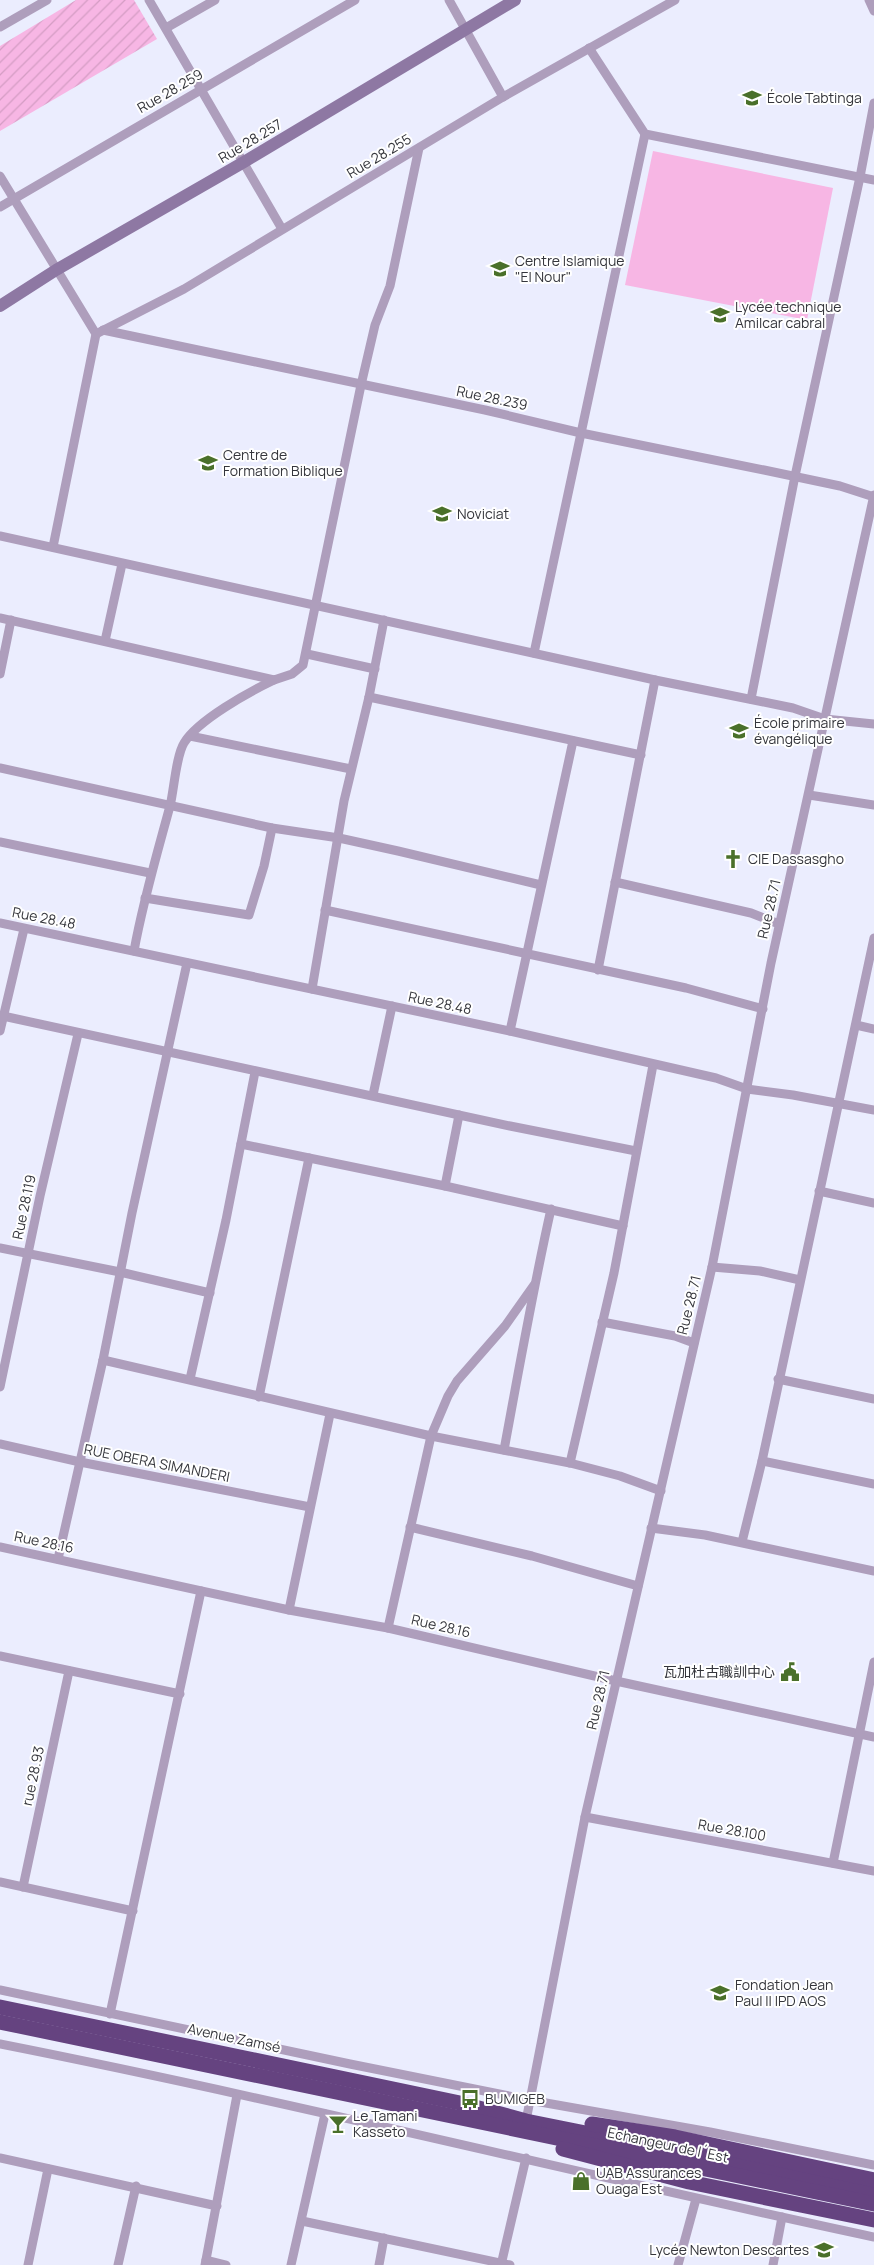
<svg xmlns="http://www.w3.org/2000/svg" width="874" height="2265" viewBox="0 0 874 2265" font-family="Manrope,'Noto Sans SC',sans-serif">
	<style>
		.garden { fill: url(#garden-furrows) }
		.pitch { fill: #f7b6e4 }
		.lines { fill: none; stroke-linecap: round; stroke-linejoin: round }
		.street { stroke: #ae9ebc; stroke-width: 9 }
		.secondary { stroke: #8e78a3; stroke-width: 12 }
		.highway { stroke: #654380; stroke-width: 15 }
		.labels { text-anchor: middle; stroke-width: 4; stroke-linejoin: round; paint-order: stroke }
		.street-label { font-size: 14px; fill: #35363c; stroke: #fff }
		.poi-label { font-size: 14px; fill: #35363c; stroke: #fff; text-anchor: start }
	</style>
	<defs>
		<pattern id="garden-furrows" width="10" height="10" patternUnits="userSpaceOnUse" patternTransform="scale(1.25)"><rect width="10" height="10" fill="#f7b6e4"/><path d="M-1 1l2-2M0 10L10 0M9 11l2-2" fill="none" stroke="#d49dc4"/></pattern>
	</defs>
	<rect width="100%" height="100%" fill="#ebedfe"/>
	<polygon class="garden" points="76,0 134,0 157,39 0,131 0,46"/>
	<polygon class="pitch" points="653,151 833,188 807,320 625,285"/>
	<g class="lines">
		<g class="street">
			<polyline points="149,0 282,229"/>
			<polyline points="449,0 503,97"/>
			<polyline points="869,0 874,11"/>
			<polyline points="0,27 47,0"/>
			<polyline points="166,28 215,0"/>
			<polyline points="589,48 645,134 874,180"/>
			<polyline points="0,176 96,334 53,547"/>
			<polyline points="0,207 355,0"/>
			<polyline points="103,330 485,410 581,433 764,470 840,486 874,497"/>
			<polyline points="96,334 184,289 503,97 675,0"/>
			<polyline points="0,536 655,680 793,708 825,719 874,724"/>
			<polyline points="0,618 274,680 292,674 303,665 361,385 375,325 390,286 419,148"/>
			<polyline points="105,641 122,564"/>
			<polyline points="534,653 645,134"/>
			<polyline points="307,654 375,669"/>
			<polyline points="0,674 11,620"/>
			<polyline points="369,697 641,755"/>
			<polyline points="751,699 795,476 860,177 874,103"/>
			<polyline points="190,736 351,769"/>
			<polyline points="0,768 272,828 339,838 398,851 541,885"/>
			<polyline points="809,795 874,805"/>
			<polyline points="0,842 150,873"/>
			<polyline points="615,882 751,913 779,924"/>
			<polyline points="145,898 249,915 264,866 272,828"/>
			<polyline points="325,910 686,988 763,1009"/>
			<polyline points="0,923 510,1031 716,1078 747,1089 793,1095 874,1110"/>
			<path d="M134,951C143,901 157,854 170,806C174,790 176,756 184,743C198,720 249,692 274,680"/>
			<polyline points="598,970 655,680"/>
			<polyline points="312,989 344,801 369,697 384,620"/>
			<polyline points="3,1016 510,1126 636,1151"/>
			<polyline points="856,1025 874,1029"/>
			<polyline points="0,1031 24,929"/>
			<polyline points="510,1031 573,741"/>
			<polyline points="373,1095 392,1006"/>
			<polyline points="241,1144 445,1186 623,1226"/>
			<polyline points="445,1186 459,1115"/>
			<polyline points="819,1191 874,1203"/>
			<polyline points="0,1248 120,1272 210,1293"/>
			<polyline points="712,1267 760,1271 800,1280"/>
			<polyline points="602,1322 675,1336 694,1343"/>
			<polyline points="103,1360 431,1436 570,1463 620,1476 661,1491"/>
			<polyline points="190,1379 226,1220 255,1072"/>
			<polyline points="778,1379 874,1399"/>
			<polyline points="0,1387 40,1196 78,1034"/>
			<polyline points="259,1397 309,1158"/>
			<polyline points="0,1444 80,1462 310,1507"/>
			<path d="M504,1450C519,1369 533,1289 551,1209"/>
			<polyline points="762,1461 874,1484"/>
			<polyline points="570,1463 614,1273 653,1065"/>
			<polyline points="410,1527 532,1556 638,1586"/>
			<polyline points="651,1528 705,1535 874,1571"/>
			<polyline points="742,1542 762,1461 874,938"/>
			<polyline points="0,1547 289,1610 388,1628 616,1681 874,1737"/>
			<polyline points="58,1559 103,1360 132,1213 187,963"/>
			<polyline points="289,1610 330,1414"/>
			<polyline points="388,1628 431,1436 448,1396 457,1381 505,1326 534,1285"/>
			<polyline points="0,1656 180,1694"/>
			<polyline points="585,1817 874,1871"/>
			<polyline points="833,1863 874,1662"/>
			<polyline points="0,1882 133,1911"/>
			<polyline points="23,1887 69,1671"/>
			<polyline points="0,1990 350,2064 529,2100 710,2132 874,2165"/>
			<polyline points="110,2014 201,1591"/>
			<path d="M0,2044C293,2102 582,2175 874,2237"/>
			<polyline points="526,2121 585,1817 712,1267 771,963 874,495"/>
			<polyline points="0,2158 217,2206"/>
			<polyline points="302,2221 510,2265"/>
			<polyline points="206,2260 226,2265"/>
			<polyline points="28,2265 48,2169"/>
			<polyline points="118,2265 136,2186"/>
			<polyline points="205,2265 237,2095"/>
			<polyline points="291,2265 325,2114"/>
			<polyline points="379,2265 384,2238"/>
			<polyline points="501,2265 526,2158"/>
			<polyline points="678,2265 696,2199"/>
			<polyline points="773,2265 782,2217"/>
		</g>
		<polyline class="secondary" points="0,306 56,270 244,162 515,0"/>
		<g class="highway">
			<polyline points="0,2007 460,2103 526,2121 874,2191"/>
			<polyline points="0,2022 874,2204"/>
			<polyline points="592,2124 675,2137 874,2180"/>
			<polyline points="563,2149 689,2182 874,2220"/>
		</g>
	</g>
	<defs>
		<g id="school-bare" transform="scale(1.5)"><path d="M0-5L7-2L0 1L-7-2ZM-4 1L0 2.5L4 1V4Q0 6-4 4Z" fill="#4a702a" stroke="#fff" stroke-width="2.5" paint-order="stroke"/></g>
		<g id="church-bare" transform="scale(1.5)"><path d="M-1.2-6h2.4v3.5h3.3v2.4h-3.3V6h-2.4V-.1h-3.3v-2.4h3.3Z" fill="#4a702a" stroke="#fff" stroke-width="2.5" paint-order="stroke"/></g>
		<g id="civic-bare" transform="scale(1.5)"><path d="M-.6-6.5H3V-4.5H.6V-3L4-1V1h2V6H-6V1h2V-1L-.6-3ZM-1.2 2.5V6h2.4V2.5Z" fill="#4a702a" stroke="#fff" stroke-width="2.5" paint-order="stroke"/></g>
		<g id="bus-bare" transform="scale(1.5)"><path d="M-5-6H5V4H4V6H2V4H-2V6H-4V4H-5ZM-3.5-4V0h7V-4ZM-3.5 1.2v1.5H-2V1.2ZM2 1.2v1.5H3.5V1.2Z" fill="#4a702a" stroke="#fff" stroke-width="2.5" paint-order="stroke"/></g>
		<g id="bar-bare" transform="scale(1.5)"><path d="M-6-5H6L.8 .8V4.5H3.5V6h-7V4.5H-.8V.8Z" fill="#4a702a" stroke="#fff" stroke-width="2.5" paint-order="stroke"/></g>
		<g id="shop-bare" transform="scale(1.5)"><path d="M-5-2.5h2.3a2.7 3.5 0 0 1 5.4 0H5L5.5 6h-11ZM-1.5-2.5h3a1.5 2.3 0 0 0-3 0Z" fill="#4a702a" stroke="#fff" stroke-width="2.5" paint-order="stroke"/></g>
	</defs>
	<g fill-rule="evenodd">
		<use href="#school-bare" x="752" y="98"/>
		<use href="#school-bare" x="500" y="269"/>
		<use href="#school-bare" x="720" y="315"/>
		<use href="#school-bare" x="208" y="463"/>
		<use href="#school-bare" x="442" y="514"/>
		<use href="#school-bare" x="739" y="731"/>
		<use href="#church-bare" x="733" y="859"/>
		<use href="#civic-bare" x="790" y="1672"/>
		<use href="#school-bare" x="720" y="1993"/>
		<use href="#bus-bare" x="470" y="2099"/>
		<use href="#bar-bare" x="338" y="2124"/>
		<use href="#shop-bare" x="581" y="2181"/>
		<use href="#school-bare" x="824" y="2250"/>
	</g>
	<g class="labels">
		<g class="street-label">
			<text transform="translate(170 91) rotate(-30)" y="5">Rue 28.259</text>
			<text transform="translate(250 141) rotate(-31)" y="5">Rue 28.257</text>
			<text transform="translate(379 156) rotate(-31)" y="5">Rue 28.255</text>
			<text transform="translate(492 398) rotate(12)" y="5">Rue 28.239</text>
			<text transform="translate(769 909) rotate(-77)" y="5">Rue 28.71</text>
			<text transform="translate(44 918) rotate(11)" y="5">Rue 28.48</text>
			<text transform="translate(440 1003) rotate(12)" y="5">Rue 28.48</text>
			<text transform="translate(24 1207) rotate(-78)" y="5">Rue 28.119</text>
			<text transform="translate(689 1305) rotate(-76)" y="5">Rue 28.71</text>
			<text transform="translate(157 1463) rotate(11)" y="5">RUE OBERA SIMANDERI</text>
			<text transform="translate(44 1542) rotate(12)" y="5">Rue 28.16</text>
			<text transform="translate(441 1626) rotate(13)" y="5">Rue 28.16</text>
			<text transform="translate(598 1700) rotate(-77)" y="5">Rue 28.71</text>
			<text transform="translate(33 1776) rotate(-78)" y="5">rue 28.93</text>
			<text transform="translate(732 1830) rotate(10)" y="5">Rue 28.100</text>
			<text transform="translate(234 2038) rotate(12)" y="5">Avenue Zamsé</text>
			<text transform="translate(668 2145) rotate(12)" y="5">Echangeur de l´Est</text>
		</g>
		<g class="poi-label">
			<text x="767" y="103">École Tabtinga</text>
			<text x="515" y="266">Centre Islamique<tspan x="515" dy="16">"El Nour"</tspan></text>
			<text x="735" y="312">Lycée technique<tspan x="735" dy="16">Amilcar cabral</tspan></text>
			<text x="223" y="460">Centre de<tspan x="223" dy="16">Formation Biblique</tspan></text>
			<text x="457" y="519">Noviciat</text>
			<text x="754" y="728">École primaire<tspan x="754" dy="16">évangélique</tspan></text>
			<text x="748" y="864">CIE Dassasgho</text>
			<text x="775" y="1677" text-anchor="end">瓦加杜古職訓中心</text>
			<text x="735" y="1990">Fondation Jean<tspan x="735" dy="16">Paul II IPD AOS</tspan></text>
			<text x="485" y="2104">BUMIGEB</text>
			<text x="353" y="2121">Le Tamani<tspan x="353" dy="16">Kasseto</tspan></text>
			<text x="596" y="2178">UAB Assurances<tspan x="596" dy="16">Ouaga Est</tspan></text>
			<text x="809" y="2255" text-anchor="end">Lycée Newton Descartes</text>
		</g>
	</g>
</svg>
